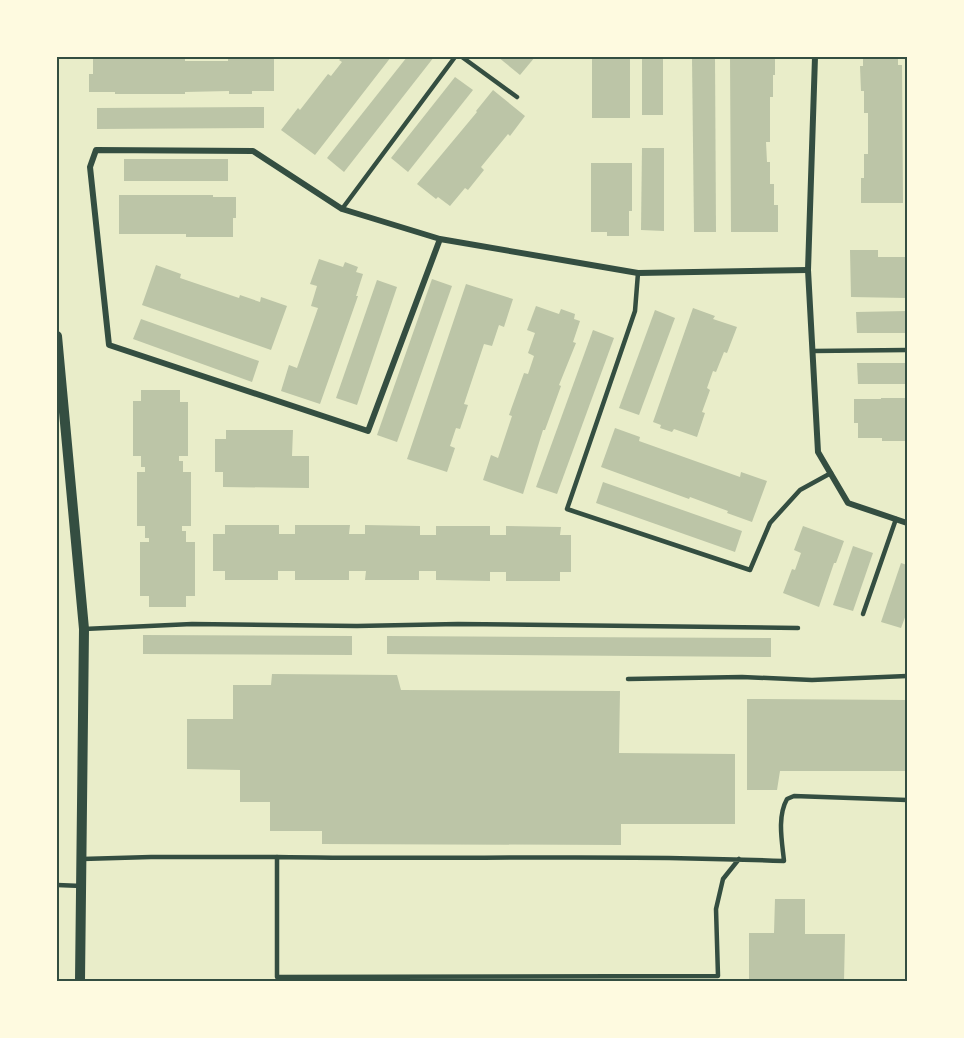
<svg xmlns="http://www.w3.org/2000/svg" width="964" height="1038" viewBox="0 0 964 1038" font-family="'Nunito Sans',sans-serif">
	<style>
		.building { fill: #bcc5a7 }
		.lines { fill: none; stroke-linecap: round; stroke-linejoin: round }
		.service { stroke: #344e41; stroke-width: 4.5 }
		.minor { stroke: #344e41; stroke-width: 6 }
		.tertiary { stroke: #344e41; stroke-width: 10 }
		.neatline { fill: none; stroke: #344e41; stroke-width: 2 }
	</style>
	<rect width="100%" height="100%" fill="#e9edc9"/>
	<g class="building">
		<polygon points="93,57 185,58 185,61 228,61 228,57 274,57 274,91 252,91 252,94 229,94 229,91 185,92 185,94 115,94 115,92 89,92 89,74 93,74"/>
		<polygon points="342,57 391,57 315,155 281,130 298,108 300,110 328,74 331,76 342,62 339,60"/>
		<polygon points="407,57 434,57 344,172 327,158"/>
		<polygon points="498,57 535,57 520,75"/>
		<rect x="592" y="57" width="38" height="61"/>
		<rect x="642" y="57" width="21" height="58"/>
		<polygon points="715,57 716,232 694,232 692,58"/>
		<polygon points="730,57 775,57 775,75 773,75 773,97 770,97 770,142 766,142 767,162 770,162 770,184 774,184 774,205 778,205 778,232 731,232"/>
		<polygon points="863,57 898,57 898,65 902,65 903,203 861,203 861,178 864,178 864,154 868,154 868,113 864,113 864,91 861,91 860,66 863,66"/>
		<polygon points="455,77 473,90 408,172 391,158"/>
		<polygon points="493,90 525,116 510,136 508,134 481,167 484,170 468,190 465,188 450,206 438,197 436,199 417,184 477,112 476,111"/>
		<polygon points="264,107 264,128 97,129 97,108"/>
		<polygon points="642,148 664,148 664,231 641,230"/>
		<rect x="124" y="159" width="104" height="22"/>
		<polygon points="591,163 632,163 632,211 629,211 629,236 607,236 607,232 591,232"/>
		<polygon points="119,195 213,195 213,197 236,197 236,218 233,218 233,237 186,237 186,234 119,234"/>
		<polygon points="850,250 878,250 878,257 906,257 907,298 851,297"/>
		<polygon points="319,259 343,267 345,262 358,267 356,272 363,274 356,296 358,296 320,404 281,391 289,365 297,368 318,308 311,306 317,286 310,284"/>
		<polygon points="156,265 181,274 180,278 239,298 240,295 260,302 261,297 287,306 271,350 142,305"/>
		<polygon points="432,279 452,286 397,442 377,435"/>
		<polygon points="377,280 397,287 357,405 336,398"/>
		<polygon points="466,284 513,299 504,327 499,325 492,346 484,344 464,404 468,405 460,429 456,428 450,446 455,448 447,472 407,459"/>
		<polygon points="536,306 559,314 561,309 575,314 574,319 580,321 573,342 576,343 559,385 561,386 545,430 543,430 523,494 483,480 491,455 498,458 512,416 509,415 524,373 528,374 534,356 528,353 535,333 527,330"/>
		<polygon points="693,308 715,316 713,319 737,327 727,353 724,352 716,372 713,371 707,388 710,390 702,412 705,413 697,437 674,429 672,432 660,428 661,425 653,422"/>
		<polygon points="655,310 675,318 639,415 619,408"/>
		<polygon points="907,311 907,333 857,333 856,312"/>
		<polygon points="141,319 259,361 252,382 133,339"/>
		<polygon points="593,330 614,338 557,494 536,487"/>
		<polygon points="857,363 907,363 907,384 858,384"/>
		<polygon points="141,390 180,390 180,402 188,402 188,456 179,456 179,461 183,461 183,472 191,472 191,526 182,526 182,531 186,531 186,542 195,542 195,596 186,596 186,607 149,607 149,596 140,596 140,542 149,542 149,538 145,538 145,526 137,526 137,472 145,472 145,467 141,467 141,456 133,456 133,401 141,401"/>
		<polygon points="881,398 907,398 907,441 882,441 882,438 858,438 858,423 854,423 854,399 881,399"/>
		<polygon points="615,428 640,437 639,441 740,477 741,472 767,481 752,522 727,513 728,511 690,497 689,499 601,467"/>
		<polygon points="226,430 293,430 292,456 309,456 309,488 223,487 223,472 215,472 215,439 226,439"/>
		<polygon points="603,482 742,531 735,552 596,503"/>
		<polygon points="225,525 279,525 279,534 295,534 295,525 350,525 349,534 365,534 365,525 420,526 420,535 436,535 436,526 490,526 490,535 506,535 506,526 561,527 560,535 571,535 571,572 560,572 560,581 506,581 506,572 490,572 490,581 436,580 436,571 419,571 419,580 365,580 366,571 349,571 349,580 295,580 295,571 278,571 278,580 225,580 225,571 213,571 213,534 225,534"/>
		<polygon points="803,526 844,541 836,563 834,563 819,607 783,593 792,569 795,570 801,553 794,550"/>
		<polygon points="853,546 873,553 853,611 833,605"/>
		<polygon points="901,563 907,565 907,612 901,628 881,622"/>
		<polygon points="143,635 352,636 352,655 143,654"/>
		<polygon points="387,636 771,638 771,657 387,654"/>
		<polygon points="272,674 397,675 401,690 620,691 619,753 735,754 735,824 621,824 621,845 322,844 322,831 270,831 270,802 240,802 240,770 187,769 187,719 233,719 233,685 271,685"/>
		<polygon points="747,699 907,700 907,771 780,771 777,790 747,790"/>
		<polygon points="775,899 805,899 805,934 845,934 844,981 749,981 749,933 774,933"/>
	</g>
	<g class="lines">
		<g class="service">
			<polyline points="462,57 517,97"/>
			<polyline points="342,209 455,57"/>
			<polyline points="638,273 635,311 567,509 750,570 770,523 800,490 831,473"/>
			<polyline points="813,351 907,350"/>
			<polyline points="863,614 896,519"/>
			<polyline points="84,629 192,624 357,626 458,624 798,628"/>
			<polyline points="628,679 742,677 812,680 907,676"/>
			<polyline points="82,859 151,857 277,857"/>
			<path d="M739,859L723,879L716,909L718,976L277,977V857C446,860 615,854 784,861C782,841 777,817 787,799L794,796L907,800"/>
			<polyline points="57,885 82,886"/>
		</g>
		<g class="minor">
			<polyline points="815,57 808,270 818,452 848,503 907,523"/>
			<polyline points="440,239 368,431 109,345 90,167 96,150 253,151 342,209 440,239 638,273 808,270"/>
		</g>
		<polyline class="tertiary" points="57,336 84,629 80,981"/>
	</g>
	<rect width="964" height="1038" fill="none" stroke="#fefae0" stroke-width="117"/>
	<rect x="58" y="58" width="848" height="922" class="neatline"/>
</svg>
